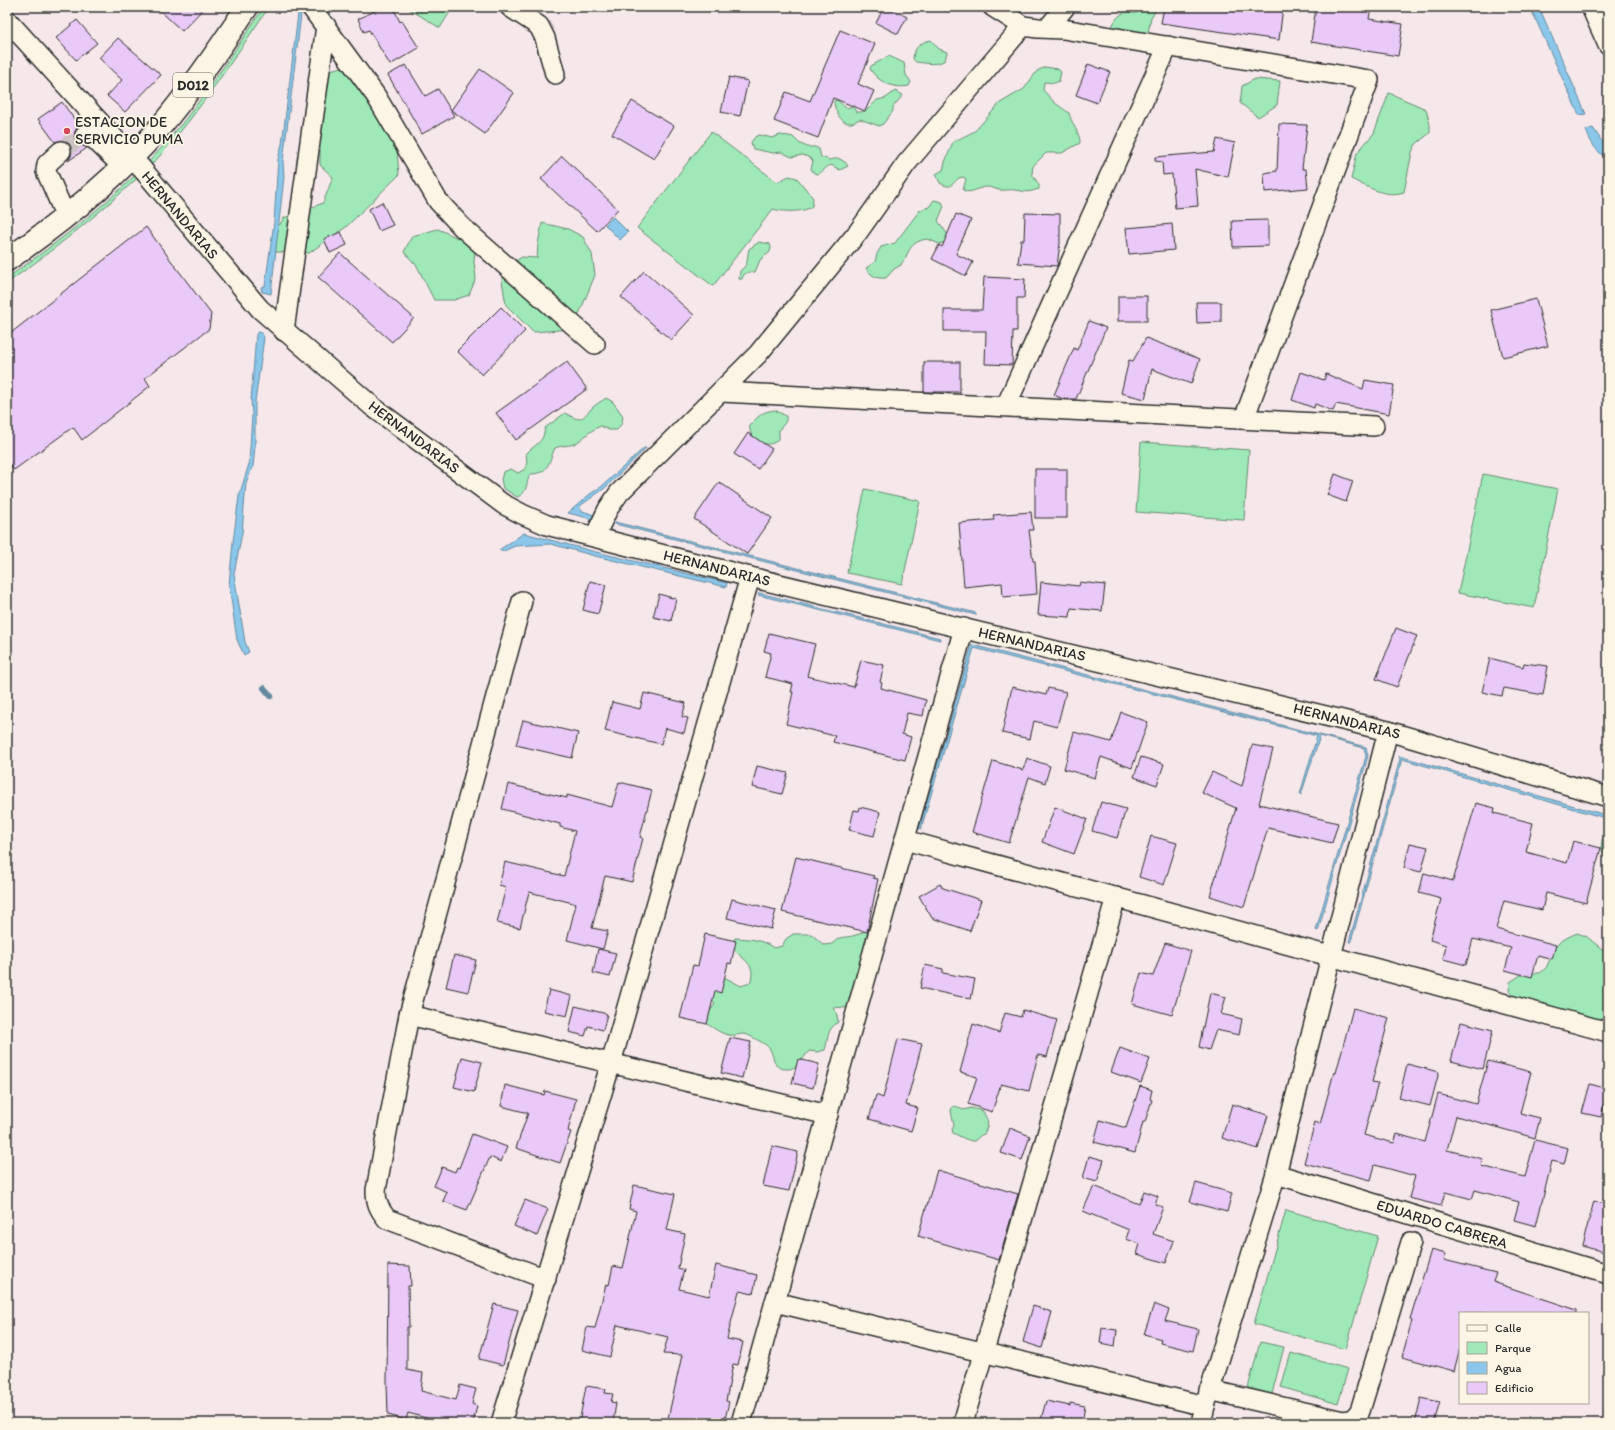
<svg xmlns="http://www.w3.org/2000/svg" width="1615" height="1430" viewBox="0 0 1615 1430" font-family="Itim,sans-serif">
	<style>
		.green { fill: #9fe9b8; stroke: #658a72 }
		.water { fill: #8ac7eb; stroke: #64899e }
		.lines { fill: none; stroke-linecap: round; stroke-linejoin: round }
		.stream { stroke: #64899e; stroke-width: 6 }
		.building { fill: #e9c9f7; stroke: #2b2b2b }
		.minor-tunnel { stroke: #cdc2c4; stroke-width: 19; stroke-dasharray: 19 10; stroke-linecap: butt }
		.minor-casing { stroke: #2b2b2b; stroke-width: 22 }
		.major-casing { stroke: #2b2b2b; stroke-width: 25 }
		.minor { stroke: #fcf5e5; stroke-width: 19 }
		.major { stroke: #fcf5e5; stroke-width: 22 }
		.poi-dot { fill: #d1495b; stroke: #fcf5e5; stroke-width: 1.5 }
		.labels { text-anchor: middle; stroke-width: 3.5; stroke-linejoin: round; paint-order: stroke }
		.shield { fill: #fcf5e5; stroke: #6a6863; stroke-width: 1 }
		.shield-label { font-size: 14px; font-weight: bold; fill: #2b2b2b }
		.poi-label { font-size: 15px; fill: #2b2b2b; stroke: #fcf5e5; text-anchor: start }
		.street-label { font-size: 15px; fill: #2b2b2b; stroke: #fcf5e5 }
	</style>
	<rect width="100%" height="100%" fill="#f6e8ea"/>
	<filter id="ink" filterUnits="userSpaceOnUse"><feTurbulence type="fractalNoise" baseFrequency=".025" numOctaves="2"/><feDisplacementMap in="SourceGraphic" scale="8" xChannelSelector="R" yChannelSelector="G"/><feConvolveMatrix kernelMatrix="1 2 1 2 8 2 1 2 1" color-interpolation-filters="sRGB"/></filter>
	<g filter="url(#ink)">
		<g class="green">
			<path d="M264,7H269C233,59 199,113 157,159C146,171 134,181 122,192C85,225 47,255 7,283V278C60,241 112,201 156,154C197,109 230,57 264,7Z"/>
			<polygon points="406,7 453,7 440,28"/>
			<path d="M1141,7H1159L1151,17L1148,33L1145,36L1111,30C1112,24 1119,13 1126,12C1130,12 1133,13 1137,13L1140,10Z"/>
			<path d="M931,40L939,49L947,52L945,60C937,66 925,63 916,62L913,59C913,48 922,41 931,40Z"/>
			<path d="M889,56L904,63L906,75L911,82L909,86C894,89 879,83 870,69L871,66Z"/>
			<polygon points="359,63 397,150 399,175 346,227 309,253 276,252 273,235 284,218 323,203 333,177 320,165 320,150 314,120 325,71"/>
			<path d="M1045,67L1058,69L1061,72L1059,81L1055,83L1044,82L1043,90L1055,103L1069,113C1071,123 1081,135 1080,143L1062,153H1046L1033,166L1032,174L1039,185V189C1026,193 1027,192 1015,190C1009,189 1004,191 999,190C995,189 991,187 987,187C977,187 972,195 963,190L966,179L963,177L959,178C951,184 952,190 940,183L936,174L943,170L945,162L953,142L975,131L1000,103L1024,89L1037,71Z"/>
			<polygon points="1255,79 1280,81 1277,105 1258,117 1240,103 1242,86"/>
			<path d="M895,91L903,95L893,107V111L883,124L879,126L860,119C857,120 854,123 851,123C840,124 834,109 834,101L837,100L846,108L850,107L854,108L856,112C867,113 870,107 877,100L886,98Z"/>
			<path d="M1389,93L1426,109L1430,125V133L1416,144L1412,152L1404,192C1385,198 1368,187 1351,179L1357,153L1374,133Z"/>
			<path d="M711,132L777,182L789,176L797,178L813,198L812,206C806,213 781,212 773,209L713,286L637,228Z"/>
			<path d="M760,135L772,138L780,135L789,136L793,137L799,143L807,147H815L819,149L821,157L830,160L838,158L845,162L848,166L840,170L831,165C825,167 823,172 818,174L814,173L811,169L813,161L810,158L803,155L792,157L781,152L773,153L753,149L751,142L756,136Z"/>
			<path d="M934,200L942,202L944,206L938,221L948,235L946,242L939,244L928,239C916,240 910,246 906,257C905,260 902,261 901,265L894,269L886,278C877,279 871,276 866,268L875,262L877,254L881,247L895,243L920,210L929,207Z"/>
			<polygon points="542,223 568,229 583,237 592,254 595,275 573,329 533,332 506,305 502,281 509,265 522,257 537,258 538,244"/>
			<polygon points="438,229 460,239 475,249 474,262 476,278 469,295 454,300 434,300 417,266 404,252 412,236"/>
			<path d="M759,242L770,244L771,248L770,252L760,260L755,272C748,272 744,272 742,279H739L740,271C750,263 746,260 749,249Z"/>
			<path d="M606,398L613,402L623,416L622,423L617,430H609L601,426C589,430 584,439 574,444C569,446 561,445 555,448C548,463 549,474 530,474C526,482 528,494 517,497L503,488L501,480L503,472L511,469L518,473L525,469L527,462L526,454C536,443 543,444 545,428L565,413C582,423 581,419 592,408C596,404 602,401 606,398Z"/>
			<path d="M775,410L786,416C787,424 783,424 779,430V438C771,448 763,444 753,438C747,424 749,426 758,417C763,412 768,411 775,410Z"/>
			<polygon points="1141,442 1249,450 1244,520 1136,512"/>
			<polygon points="1483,474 1558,489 1534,608 1458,593"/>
			<polygon points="865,489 920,501 902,584 847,573"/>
			<polygon points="1608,831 1608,858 1601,848 1602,840"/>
			<path d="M868,929L872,932L848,1008L833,1007L837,1015L838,1022C826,1030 829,1037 825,1050L817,1052L809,1051C802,1059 798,1070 786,1069C770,1069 776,1052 766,1045C763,1043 748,1034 744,1034C739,1034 734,1036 729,1035C721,1034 714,1028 707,1024L705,1018L715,1004L710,999V979L726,978L741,986L750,983C758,962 740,960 731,945L735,938C751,939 760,939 774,948L782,946L786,939L793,934H811L824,945L832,944C842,934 844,939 856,935C861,934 863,931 868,929Z"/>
			<polygon points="1577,933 1586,936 1608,954 1608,1025 1513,997 1509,990 1510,982 1524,973 1540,973 1546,968 1556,946 1562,940"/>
			<path d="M956,1106L963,1110L971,1108L983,1111C988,1122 990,1121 984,1134C979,1135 978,1139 974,1141C970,1142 957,1135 953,1133L952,1129L954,1126L951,1111L952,1107Z"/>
			<polygon points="1286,1210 1378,1236 1346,1349 1254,1324"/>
			<polygon points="1260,1342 1284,1347 1272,1394 1248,1388"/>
			<polygon points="1291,1353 1348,1369 1338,1404 1281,1387"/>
		</g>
		<g class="water">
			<polygon points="295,7 299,7 301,15 283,161 284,177 271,294 262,292 261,287 265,286 274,222 278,159 282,144 298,14"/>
			<polygon points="1530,7 1539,7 1586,114 1579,115"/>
			<path d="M1593,128L1601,140L1608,145V159C1597,153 1590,142 1586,130Z"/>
			<polygon points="613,217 628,232 620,240 605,225"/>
			<polygon points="258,332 262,333 264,338 255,402 255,447 253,466 246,483 242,533 234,574 245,642 249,652 244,655 237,640 229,585 233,542 239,496 249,464 252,415 251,400 256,334"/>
			<polygon points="644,448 646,448 605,488 580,506 580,510 594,515 592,519 568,513 590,494 601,487"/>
			<polygon points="615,522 976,613 976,615 615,524"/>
			<polygon points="524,533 596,552 727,583 726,587 595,556 551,544 515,546 504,551 499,550"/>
			<polygon points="759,593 940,638 940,640 758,595"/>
			<polygon points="972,645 1366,747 1368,756 1318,931 1316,930 1366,756 1364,748 1320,736 1301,795 1300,794 1317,736 974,648 921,829 919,828"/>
			<polygon points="1399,756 1606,815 1605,818 1402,759 1351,942 1349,942 1400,759"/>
		</g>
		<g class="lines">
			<polyline class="stream" points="264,688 271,696"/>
		</g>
		<g class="building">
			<polygon points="156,7 205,7 182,31"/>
			<polygon points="383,7 393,7 400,22 402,21 419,48 390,65 369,30 364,32 358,19"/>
			<polygon points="884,7 887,7 907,17 898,34 876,23"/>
			<polygon points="1164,7 1283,7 1279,40 1161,23"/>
			<polygon points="1316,7 1371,7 1369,19 1403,24 1398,56 1311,42"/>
			<polygon points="77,20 97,43 76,60 56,38"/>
			<polygon points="840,30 875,44 858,84 874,91 865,111 833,98 818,138 774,121 786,92 810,101"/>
			<polygon points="118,38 161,75 125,112 107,96 122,80 99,58"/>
			<polygon points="1088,64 1110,72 1097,103 1076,95"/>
			<polygon points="406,65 425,96 438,89 454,116 422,134 388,75"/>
			<polygon points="480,69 514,93 485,134 451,110"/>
			<polygon points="729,77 748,81 740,116 721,112"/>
			<polygon points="632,101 674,126 654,159 612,134"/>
			<polygon points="62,102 79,126 75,132 74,138 77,143 87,148 68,161 72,154 72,148 69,144 64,140 55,142 38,119"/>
			<polygon points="1279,124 1307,125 1302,169 1306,169 1308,188 1265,192 1264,173 1277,171"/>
			<polygon points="1217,139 1235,143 1228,177 1195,169 1198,206 1175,208 1172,174 1163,175 1162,162 1155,161 1155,157 1214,152"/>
			<polygon points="562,156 618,209 597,231 541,179"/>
			<polygon points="382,202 393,225 379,231 369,209"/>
			<polygon points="1025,213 1060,214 1060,243 1057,266 1018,263 1021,240 1024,240"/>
			<polygon points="956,214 971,220 956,254 973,262 966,276 932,259 939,245 942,247"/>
			<polygon points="1268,220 1268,246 1233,247 1232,221"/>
			<polygon points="1172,224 1174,250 1129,254 1126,228"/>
			<polygon points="146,227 211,314 209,329 145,378 150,386 82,440 73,427 14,470 7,460 7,336"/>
			<polygon points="341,232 347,245 330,253 324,239"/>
			<polygon points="340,253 414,318 392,342 318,277"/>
			<polygon points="644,271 694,315 671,340 621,297"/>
			<polygon points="984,277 1025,279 1024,298 1017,298 1017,331 1013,331 1012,365 985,364 986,331 944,331 944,310 982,310"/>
			<rect x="1118" y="296" width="29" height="25"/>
			<polygon points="1536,299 1548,346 1503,357 1491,310"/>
			<polygon points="1196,302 1221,302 1221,322 1197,323"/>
			<polygon points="501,307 525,331 482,375 457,351"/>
			<polygon points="1089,321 1106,328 1076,399 1063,399 1054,395 1074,348 1077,350"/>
			<polygon points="1146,338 1200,359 1191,384 1152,369 1145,399 1121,393 1129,360 1133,361"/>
			<polygon points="567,362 587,389 516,440 496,413"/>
			<rect x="924" y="362" width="36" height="30"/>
			<polygon points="1301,372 1324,380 1326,374 1363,389 1365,380 1394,385 1389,414 1336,404 1333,411 1315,404 1314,408 1292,400"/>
			<polygon points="748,433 772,449 758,469 734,454"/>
			<rect x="1035" y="469" width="32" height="49"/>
			<polygon points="1335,474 1353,481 1346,502 1327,495"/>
			<polygon points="719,482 772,518 747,554 694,519"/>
			<polygon points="1031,512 1033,530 1029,530 1033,561 1035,561 1037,594 1003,597 1002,583 964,587 959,523 994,520 993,515"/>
			<polygon points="590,581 606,585 598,614 583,610"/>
			<polygon points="1041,582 1079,586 1080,582 1105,585 1102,611 1071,608 1070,617 1038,615"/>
			<polygon points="659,594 676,599 671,621 653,617"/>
			<polygon points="1396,628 1417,636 1397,687 1376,679"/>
			<polygon points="769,633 815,644 807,676 854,687 861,660 884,665 880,682 882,683 881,688 926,700 923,716 907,713 902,734 911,737 905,760 833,742 835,736 786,724 793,692 791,692 793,684 765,677 771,653 764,651"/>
			<polygon points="1490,658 1523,667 1524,663 1548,666 1543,695 1504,688 1502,696 1482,692"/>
			<polygon points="1012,687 1046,695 1048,688 1066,692 1057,727 1034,721 1030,739 1002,733"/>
			<polygon points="644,693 686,703 682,717 688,718 684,733 665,728 661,744 605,731 612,702 640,709"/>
			<polygon points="1121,712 1148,722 1132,768 1101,757 1095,778 1064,769 1074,732 1111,742"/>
			<polygon points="523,720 578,733 572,758 516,745"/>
			<polygon points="1252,745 1273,749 1259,804 1338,823 1332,843 1268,828 1244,907 1210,896 1236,808 1202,793 1212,772 1242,786"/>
			<polygon points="1141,757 1164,764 1157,785 1134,777"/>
			<polygon points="1027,758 1050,766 1045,783 1029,777 1009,843 972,832 993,761 1023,770"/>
			<polygon points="757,766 788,773 782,794 752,787"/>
			<polygon points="619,782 652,790 640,837 643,838 632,882 605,876 592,928 608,931 603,949 567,940 576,904 569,902 529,892 520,928 497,923 506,887 499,885 505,862 564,876 575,831 560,827 560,824 502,809 508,784 567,798 567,795 612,807"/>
			<polygon points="1101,802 1126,809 1117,838 1092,831"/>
			<polygon points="1476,803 1495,808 1494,813 1533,823 1526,852 1567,863 1573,841 1601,848 1586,903 1546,893 1542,910 1504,901 1496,929 1556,945 1552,959 1538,955 1532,977 1505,970 1511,948 1473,939 1466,965 1443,959 1446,945 1430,940 1441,899 1419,893 1424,873 1453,881"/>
			<polygon points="860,807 880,812 874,836 849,830 854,810 859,811"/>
			<polygon points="1055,807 1087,819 1074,854 1042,842"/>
			<polygon points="1151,836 1177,843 1164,885 1139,877"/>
			<polygon points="1410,843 1428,847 1421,872 1404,868"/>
			<polygon points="796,857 874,876 873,878 878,879 867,932 782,912"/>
			<polygon points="940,884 943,888 981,900 970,931 932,918 919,896"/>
			<polygon points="732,899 776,910 771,929 727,918"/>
			<polygon points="705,934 736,941 731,964 728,963 721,993 715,991 707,1024 680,1018 693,965 698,966"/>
			<polygon points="1165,943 1191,951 1172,1015 1132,1004 1141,973 1153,976"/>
			<polygon points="598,949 616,953 610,977 593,973"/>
			<polygon points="454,955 476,960 468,992 446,987"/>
			<polygon points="925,965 943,969 943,973 975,979 971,999 920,988"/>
			<polygon points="549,990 572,996 567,1016 544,1011"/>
			<polygon points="1210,993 1226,997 1221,1014 1242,1019 1239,1035 1216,1030 1209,1050 1199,1047"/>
			<polygon points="575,1006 607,1014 603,1030 588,1026 585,1036 569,1032"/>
			<polygon points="1353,1008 1389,1018 1372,1082 1378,1083 1364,1135 1394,1143 1397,1134 1425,1142 1438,1094 1476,1104 1488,1061 1531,1072 1520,1113 1540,1118 1535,1138 1456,1116 1447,1150 1483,1159 1481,1166 1525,1177 1535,1140 1568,1148 1564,1164 1552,1161 1536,1226 1514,1220 1519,1202 1475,1190 1472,1199 1445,1192 1441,1206 1409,1198 1415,1176 1375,1165 1371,1180 1304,1163 1315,1122 1320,1124 1334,1072 1336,1073"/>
			<polygon points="1023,1010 1057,1020 1047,1057 1038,1055 1029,1091 1001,1084 992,1112 968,1104 977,1077 960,1072 973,1024 999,1033 1005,1013 1021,1017"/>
			<polygon points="1461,1022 1493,1030 1483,1069 1451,1061"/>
			<polygon points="730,1038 751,1042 742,1078 721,1073"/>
			<polygon points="898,1039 922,1044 906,1105 918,1108 911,1131 869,1119 876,1095 883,1098"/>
			<polygon points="1120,1048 1150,1059 1141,1083 1111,1072"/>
			<polygon points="462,1057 482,1062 474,1092 454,1087"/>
			<polygon points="798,1059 819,1064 813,1088 792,1083"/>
			<polygon points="1407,1064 1439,1072 1430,1106 1399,1098"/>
			<polygon points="1590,1084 1608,1089 1601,1117 1582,1113"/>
			<polygon points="505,1085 544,1095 545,1091 576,1099 568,1131 571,1132 560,1163 516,1148 528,1113 501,1106"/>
			<polygon points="1140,1086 1152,1090 1150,1099 1152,1100 1145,1122 1143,1122 1135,1153 1094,1142 1100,1120 1126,1128"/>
			<polygon points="1232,1104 1268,1115 1258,1149 1222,1138"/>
			<polygon points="1010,1128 1030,1136 1022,1160 1001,1153"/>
			<polygon points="472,1134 507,1147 501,1162 490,1157 467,1210 443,1201 447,1192 434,1186 442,1167 455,1172 457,1167 459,1168"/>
			<polygon points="772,1146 798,1152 789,1191 763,1186"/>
			<polygon points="1089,1156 1104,1160 1097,1182 1083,1178"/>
			<polygon points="937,1170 1018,1194 999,1260 918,1236"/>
			<polygon points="1196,1183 1232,1193 1227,1212 1190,1202"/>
			<polygon points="634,1185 675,1194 667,1230 685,1234 678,1268 684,1270 679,1289 709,1296 716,1265 757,1275 753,1294 739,1291 727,1339 743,1342 738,1365 733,1364 726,1401 729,1402 724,1423 667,1423 682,1355 663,1354 668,1337 617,1325 610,1357 582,1350 587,1327 595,1328 606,1284 609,1285 613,1266 623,1268 636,1211 629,1209"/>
			<polygon points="1094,1186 1139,1204 1144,1191 1158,1196 1155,1204 1163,1207 1153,1234 1174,1241 1166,1263 1137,1254 1140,1244 1126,1239 1129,1230 1083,1211"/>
			<polygon points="525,1200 548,1209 537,1236 514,1226"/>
			<polygon points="1594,1201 1608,1205 1608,1253 1582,1246"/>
			<polygon points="1431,1250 1446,1254 1444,1260 1496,1273 1493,1282 1577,1310 1577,1313 1460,1313 1460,1348 1454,1371 1402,1357 1412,1320 1410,1319"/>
			<polygon points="388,1265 410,1266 411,1286 408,1286 409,1327 407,1327 407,1370 423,1373 421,1391 456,1400 460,1385 476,1389 472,1404 477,1406 473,1423 444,1423 408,1413 406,1420 388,1415 387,1383"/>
			<polygon points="494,1304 518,1310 503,1365 479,1359"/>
			<polygon points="1154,1304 1169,1310 1165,1321 1198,1329 1193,1351 1160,1343 1161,1339 1144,1334"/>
			<polygon points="1033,1306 1052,1312 1042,1348 1023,1342"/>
			<polygon points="1102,1328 1117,1330 1115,1346 1100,1343"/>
			<polygon points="586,1386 606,1389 605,1393 613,1394 611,1402 616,1403 613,1423 579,1423"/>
			<polygon points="1421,1398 1440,1402 1434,1423 1415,1423"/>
			<polygon points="1046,1401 1070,1406 1070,1403 1085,1406 1082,1423 1040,1423"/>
		</g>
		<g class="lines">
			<polyline class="minor-tunnel" points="61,151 82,135 85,135"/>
			<g class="minor-casing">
				<g id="minor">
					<polyline points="311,7 376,96 438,201 462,227 595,344"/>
					<polyline points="510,7 539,26 545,38 555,74"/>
					<polyline points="993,7 1023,26 1038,28 1063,29 1369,80 1244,419"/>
					<polyline points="1591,7 1608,45"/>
					<polyline points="7,20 143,170 260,309 373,407 503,504 522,514 547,525 750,577 1388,731 1608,797"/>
					<polyline points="1048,28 1065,7"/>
					<polyline points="85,135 92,137 122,166"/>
					<polyline points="61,151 47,164 46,171 66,217"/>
					<polyline points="284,331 326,26"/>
					<polyline points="722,392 1374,426"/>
					<polyline points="1006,406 1168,46"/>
					<polyline points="595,536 608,509 619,493 758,354 858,232 906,164 1023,26"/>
					<path d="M522,601L409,1015L376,1190C376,1203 379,1209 387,1219L546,1279"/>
					<polyline points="905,840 1608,1032"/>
					<polyline points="409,1015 828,1115"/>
					<polyline points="1276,1174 1608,1274"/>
					<polyline points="775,1302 1205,1406"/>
					<polyline points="1209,1390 1343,1421 1353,1419 1360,1411 1411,1242"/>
					<polyline points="501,1423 611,1063 750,577"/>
					<polyline points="741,1423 964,628"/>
					<polyline points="963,1423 1116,897"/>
					<polyline points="1201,1423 1205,1406 1276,1174 1388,731"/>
				</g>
			</g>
			<g class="major-casing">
				<path id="major" d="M7,260C62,222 116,179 160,127C192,89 220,48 247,7"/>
			</g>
			<use href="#minor" class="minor"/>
			<use href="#major" class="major"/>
		</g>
	</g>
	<circle class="poi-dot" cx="67" cy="131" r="4"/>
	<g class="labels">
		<rect class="shield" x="173" y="73" width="40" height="24" rx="3"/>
		<g class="shield-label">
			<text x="193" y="90">D012</text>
		</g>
		<g class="poi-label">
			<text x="75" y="127">ESTACION DE<tspan x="75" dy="17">SERVICIO PUMA</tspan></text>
		</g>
		<g class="street-label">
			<text transform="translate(180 215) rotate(50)" y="5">HERNANDARIAS</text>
			<text transform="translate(414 437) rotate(37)" y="5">HERNANDARIAS</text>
			<text transform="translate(717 568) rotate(14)" y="5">HERNANDARIAS</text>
			<text transform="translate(1032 644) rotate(13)" y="5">HERNANDARIAS</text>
			<text transform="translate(1347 721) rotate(14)" y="5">HERNANDARIAS</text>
			<text transform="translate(1442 1224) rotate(17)" y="5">EDUARDO CABRERA</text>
		</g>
	</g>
	<rect width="1615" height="1430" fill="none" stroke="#fcf5e5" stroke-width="24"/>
	<rect x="12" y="12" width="1591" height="1406" fill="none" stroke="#2b2b2b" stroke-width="1.5" filter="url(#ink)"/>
	<rect x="1459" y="1312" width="130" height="92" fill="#fcf5e5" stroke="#a8a49b"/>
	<rect x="1467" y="1325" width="20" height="6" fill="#fcf5e5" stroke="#a8a49b"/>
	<text x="1495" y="1332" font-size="12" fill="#2b2b2b">Calle</text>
	<rect x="1467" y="1342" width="20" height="12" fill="#9fe9b8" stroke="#a8a49b"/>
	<text x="1495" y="1352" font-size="12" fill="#2b2b2b">Parque</text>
	<rect x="1467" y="1362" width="20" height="12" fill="#8ac7eb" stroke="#a8a49b"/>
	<text x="1495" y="1372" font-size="12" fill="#2b2b2b">Agua</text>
	<rect x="1467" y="1382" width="20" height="12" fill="#e9c9f7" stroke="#a8a49b"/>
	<text x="1495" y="1392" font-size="12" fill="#2b2b2b">Edificio</text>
</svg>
